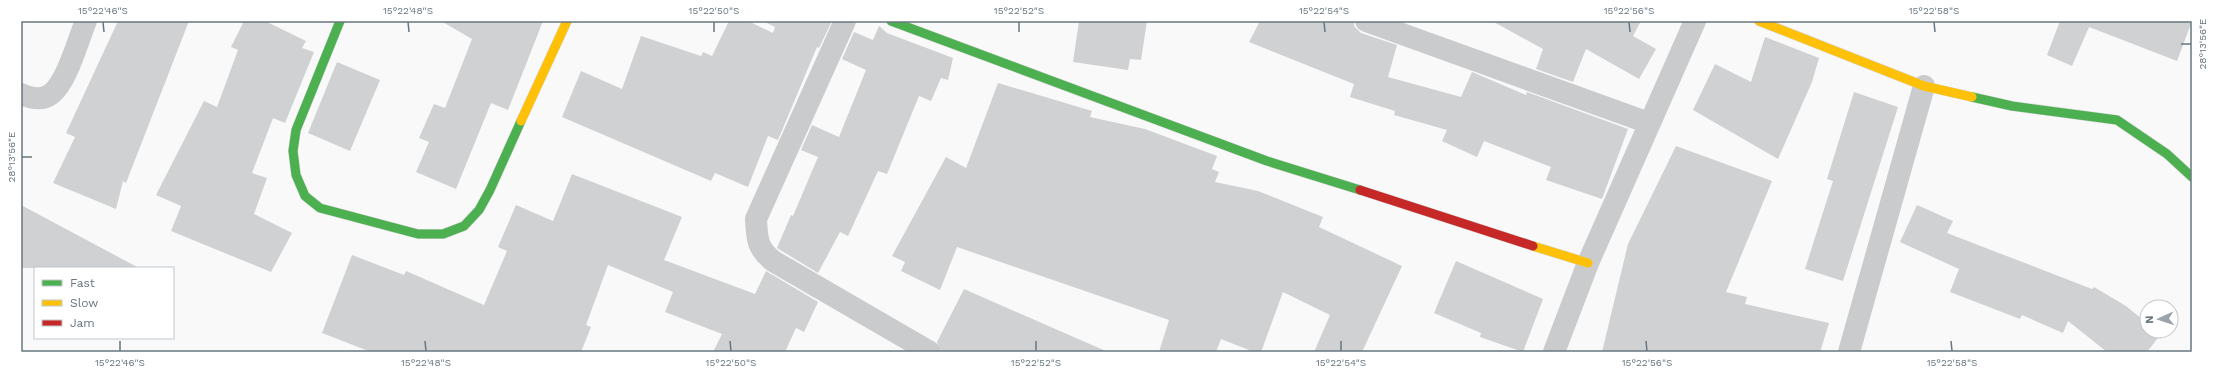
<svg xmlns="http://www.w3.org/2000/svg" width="2213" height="373" viewBox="0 0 2213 373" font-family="'Work Sans',sans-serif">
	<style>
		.building { fill: #d0d1d2 }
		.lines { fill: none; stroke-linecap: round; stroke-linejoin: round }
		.fast-casing { stroke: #d4d5d6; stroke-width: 10 }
		.slow-casing { stroke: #d4d5d6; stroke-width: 10 }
		.jam-casing { stroke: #d4d5d6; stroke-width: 10 }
		.street { stroke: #cacbcc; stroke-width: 22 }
		.fast { stroke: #4caf50; stroke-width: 9 }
		.slow { stroke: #ffc107; stroke-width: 9 }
		.jam { stroke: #c62828; stroke-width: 9 }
		.ticks { fill: none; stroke: #67767f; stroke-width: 1.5 }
		.neatline { fill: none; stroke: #67767f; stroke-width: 1.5 }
		.ticks-label { font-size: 10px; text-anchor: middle; fill: #67767f }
	</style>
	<rect width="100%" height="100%" fill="#f9f9f9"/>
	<g class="building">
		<polygon points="118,21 189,21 126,183 123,181 116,209 53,183 75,137 66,133"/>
		<polygon points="244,21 265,21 306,41 302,48 314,52 285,123 273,118 252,173 267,178 254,214 292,233 271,272 171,231 181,206 156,195 204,101 217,107 238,50 231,47"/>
		<polygon points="441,21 543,21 508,110 491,103 456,189 416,172 429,142 419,138 434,104 445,108 472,39"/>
		<polygon points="729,21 748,21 773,33 775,27 763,21 827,21 831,23 819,48 817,47 778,140 768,136 748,187 715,173 711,181 562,117 581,71 622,89 641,36 701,56 703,52 712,56"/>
		<polygon points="1079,21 1147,21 1141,60 1130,59 1128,70 1073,62"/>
		<polygon points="1260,21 1354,21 1354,26 1361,33 1397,45 1388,77 1461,97 1472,72 1526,95 1527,92 1628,129 1602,199 1546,180 1551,167 1484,141 1477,157 1442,141 1447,130 1394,115 1395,111 1350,97 1354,84 1249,42"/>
		<polygon points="1492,21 1641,21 1633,36 1656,49 1639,79 1586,49 1573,82 1536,69 1543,49"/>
		<polygon points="2060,21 2192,21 2177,61 2089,27 2072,66 2047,55"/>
		<polygon points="879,26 887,33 953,58 948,80 941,78 931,101 919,96 887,174 878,171 848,236 840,232 818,273 777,248 791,215 793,216 818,157 801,150 812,125 839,137 866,70 842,59 854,32 873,40"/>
		<polygon points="1765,37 1819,58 1812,82 1778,159 1693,110 1715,64 1751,82"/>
		<polygon points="337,62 380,80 350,151 308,133"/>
		<polygon points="998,83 1092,111 1090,117 1145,129 1217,156 1212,169 1219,172 1215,182 1258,191 1323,217 1319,227 1402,266 1362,352 1314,352 1330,315 1283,292 1261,352 1254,352 1221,339 1216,352 1159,352 1169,320 957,247 940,290 901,271 905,262 892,256 946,157 966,168"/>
		<polygon points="1854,92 1898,107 1843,281 1805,269 1833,181 1827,179"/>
		<polygon points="1676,146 1772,181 1726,292 1747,297 1745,304 1829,323 1820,352 1602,352 1628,244"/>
		<polygon points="572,174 682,217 664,260 755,294 766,271 818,302 804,332 796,328 785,352 713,352 722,334 665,312 673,292 608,265 586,325 591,327 581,352 371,352 322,333 352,255 404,275 406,271 484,305 507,251 498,247 516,205 553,221"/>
		<polygon points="21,205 139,268 21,268"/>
		<polygon points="1917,205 1953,221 1947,233 2092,289 2094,287 2126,306 2147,323 2147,331 2157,331 2161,334 2147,352 2107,352 2068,321 2063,333 2022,315 2020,319 1950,292 1959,269 1900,242"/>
		<polygon points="1456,261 1543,299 1523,352 1480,337 1481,333 1434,313"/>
		<polygon points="964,289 1108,352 942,352 937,342"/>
	</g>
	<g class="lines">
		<g class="fast-casing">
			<g id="fast">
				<polyline points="340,21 296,130 293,151 296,175 305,196 320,208 418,234 443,234 464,226 479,210 490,190 521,121"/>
				<polyline points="891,21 1267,161 1360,190"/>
				<polyline points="1972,97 2012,106 2117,120 2167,154 2192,177"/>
			</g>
		</g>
		<g class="slow-casing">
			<g id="slow">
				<polyline points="1759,21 1924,86 1972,97"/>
				<polyline points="521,121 567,21"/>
				<polyline points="1533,246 1588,263"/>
			</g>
		</g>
		<g class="jam-casing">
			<polyline id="jam" points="1360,190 1533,246"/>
		</g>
		<g class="street">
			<path d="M845,21L756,219C757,239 757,248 773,261L930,352"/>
			<polyline points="1366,21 1649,123"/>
			<path d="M21,94C30,98 42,101 51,94C67,82 78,40 86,21"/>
			<polyline points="1554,352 1588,263 1695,21"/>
			<polyline points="1849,352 1924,86"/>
		</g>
		<use href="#fast" class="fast"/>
		<use href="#slow" class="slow"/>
		<use href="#jam" class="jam"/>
	</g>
	<path class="ticks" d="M103,22L104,32M408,22L409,32M714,22V32M1019,22V32M1324,22L1325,32M1629,22L1630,32M1934,22L1935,32M2181,44H2191M22,157H32M120,341V351M425,341L426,351M730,341L731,351M1036,341V351M1341,341V351M1646,341L1647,351M1951,341L1952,351"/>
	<rect width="2213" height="373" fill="none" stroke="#ffffff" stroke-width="44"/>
	<rect x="34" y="267" width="140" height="72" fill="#ffffff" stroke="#c2c8cc"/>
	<rect x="42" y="280" width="20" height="6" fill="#4caf50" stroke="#c2c8cc"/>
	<text x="70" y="287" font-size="12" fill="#67767f">Fast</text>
	<rect x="42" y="300" width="20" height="6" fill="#ffc107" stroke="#c2c8cc"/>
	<text x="70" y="307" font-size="12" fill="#67767f">Slow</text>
	<rect x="42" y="320" width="20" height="6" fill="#c62828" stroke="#c2c8cc"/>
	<text x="70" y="327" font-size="12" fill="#67767f">Jam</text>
	<g transform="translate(2159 319) rotate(267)"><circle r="19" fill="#ffffff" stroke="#c2c8cc"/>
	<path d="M0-3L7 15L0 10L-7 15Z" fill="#9aa4aa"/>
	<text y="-6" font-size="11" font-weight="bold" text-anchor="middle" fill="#67767f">N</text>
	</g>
	<rect x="22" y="22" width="2169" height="329" class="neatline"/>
	<g class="ticks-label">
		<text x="103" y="14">15°22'46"S</text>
		<text x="408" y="14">15°22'48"S</text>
		<text x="714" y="14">15°22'50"S</text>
		<text x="1019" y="14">15°22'52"S</text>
		<text x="1324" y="14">15°22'54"S</text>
		<text x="1629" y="14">15°22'56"S</text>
		<text x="1934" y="14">15°22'58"S</text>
		<text transform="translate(2202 44) rotate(-90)" y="4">28°13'56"E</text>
		<text transform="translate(11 157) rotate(-90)" y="4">28°13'56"E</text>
		<text x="120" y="366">15°22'46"S</text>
		<text x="426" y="366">15°22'48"S</text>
		<text x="731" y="366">15°22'50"S</text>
		<text x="1036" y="366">15°22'52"S</text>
		<text x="1341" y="366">15°22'54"S</text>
		<text x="1647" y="366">15°22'56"S</text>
		<text x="1952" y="366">15°22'58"S</text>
	</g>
</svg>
